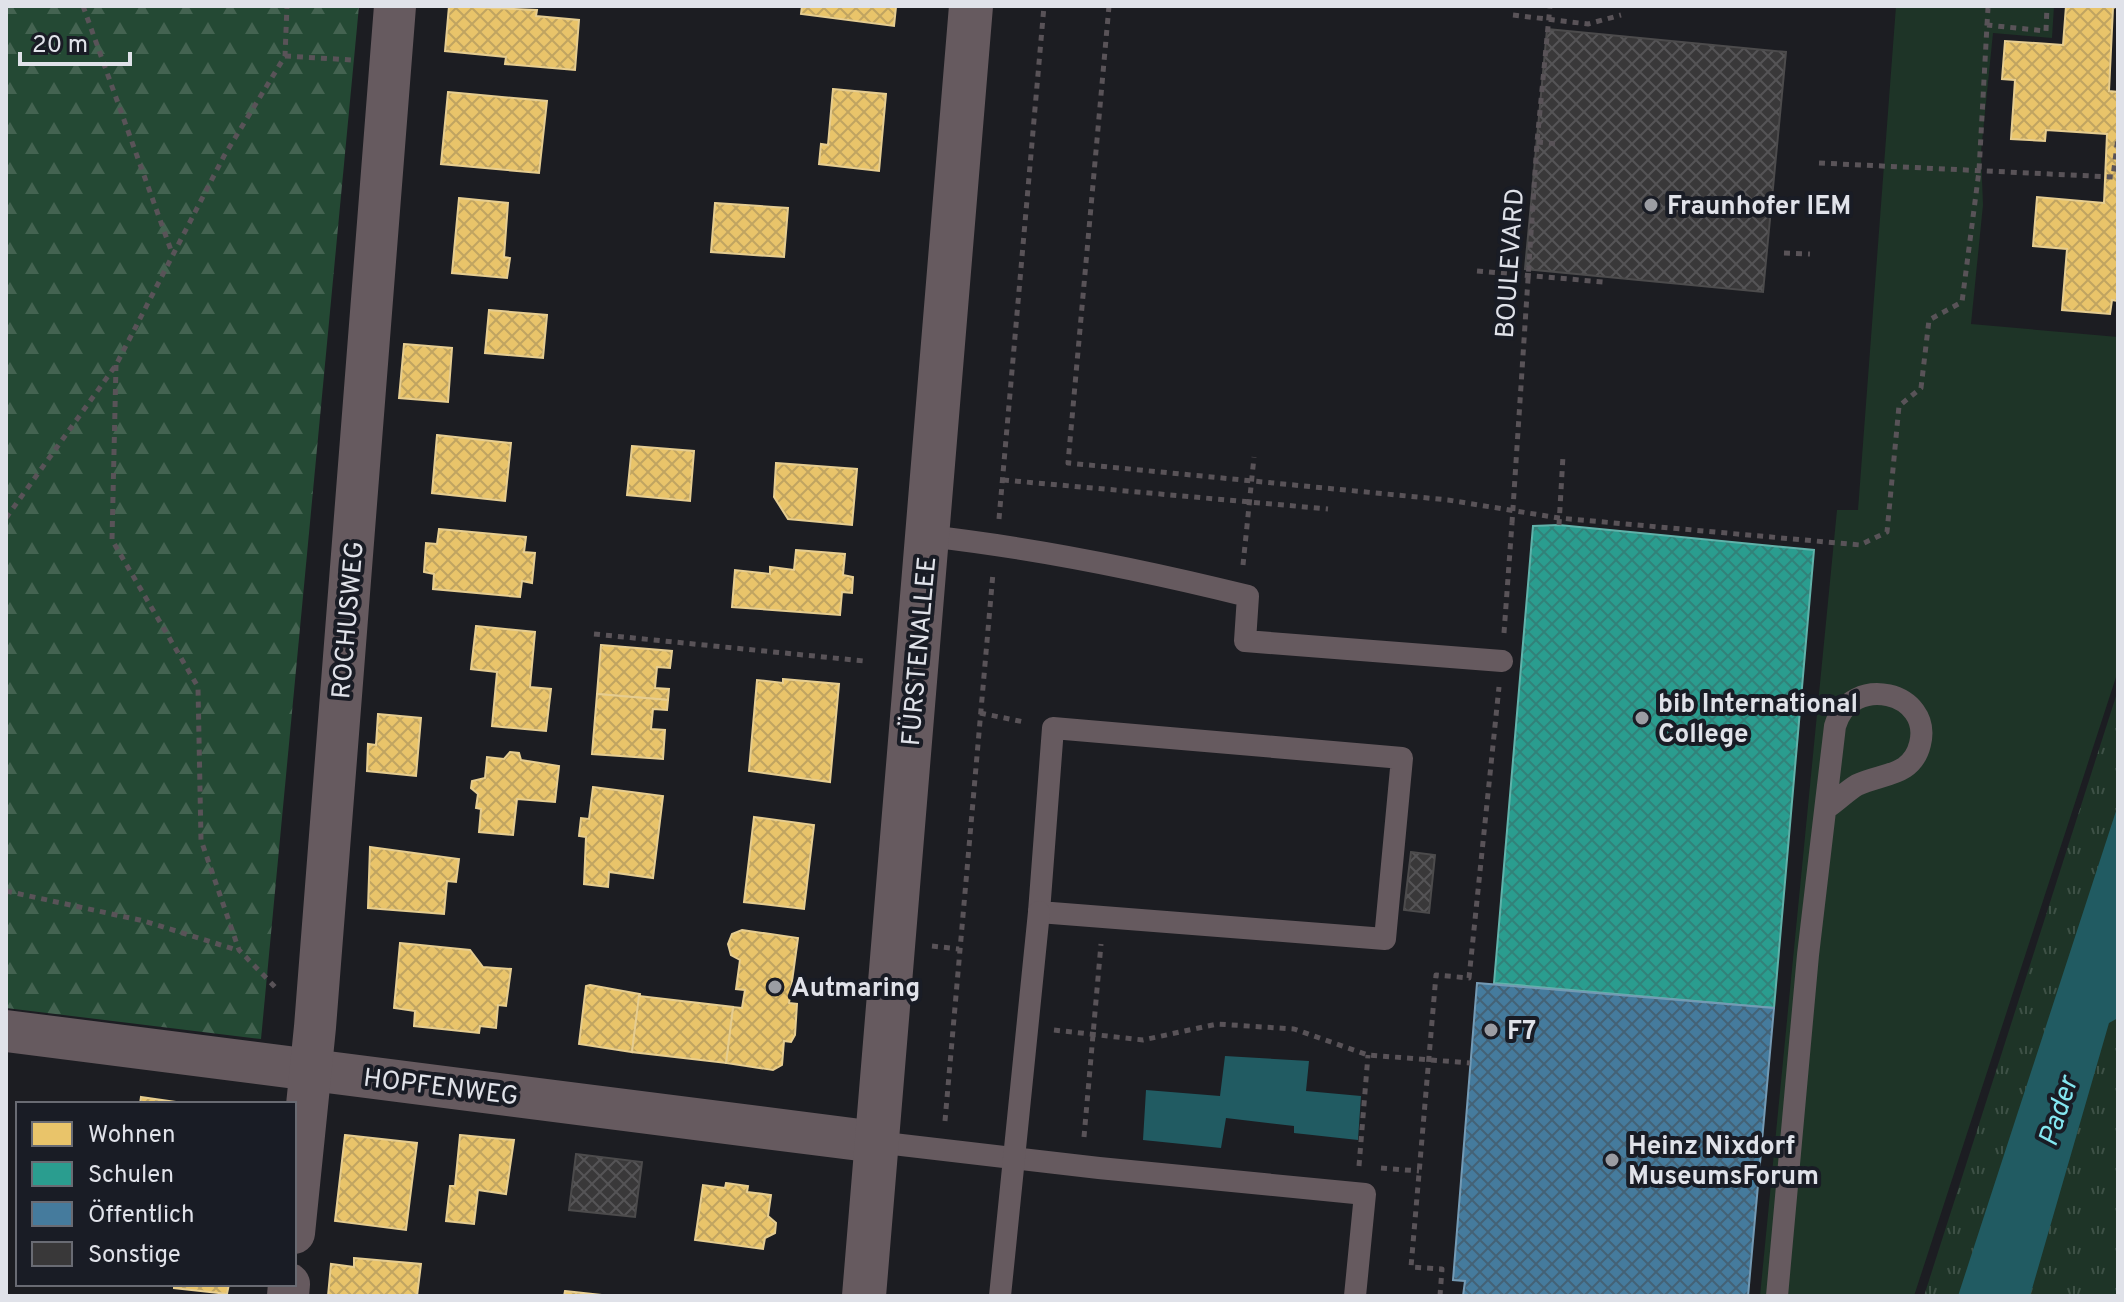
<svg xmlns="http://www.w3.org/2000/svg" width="2124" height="1302" viewBox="0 0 2124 1302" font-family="Overpass,sans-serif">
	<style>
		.grass { fill: #1e3427 }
		.forest { fill: url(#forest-firs) }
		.park { fill: url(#park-tufts) }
		.water { fill: #215b62 }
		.homes { fill: url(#homes-cross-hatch); stroke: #e6cd90; stroke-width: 2 }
		.schools { fill: url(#schools-cross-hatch); stroke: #61b2aa; stroke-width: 2 }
		.public { fill: url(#public-cross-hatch); stroke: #749ab4; stroke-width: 2 }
		.building { fill: url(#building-cross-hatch); stroke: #4c4b4c; stroke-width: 2 }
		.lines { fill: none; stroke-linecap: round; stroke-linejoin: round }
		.path { stroke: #595358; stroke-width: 5; stroke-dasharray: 6 6; stroke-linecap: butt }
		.service { stroke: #665a5f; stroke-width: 22 }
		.minor { stroke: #665a5f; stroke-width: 42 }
		.tertiary { stroke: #665a5f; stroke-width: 44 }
		.path-bridge { stroke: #595358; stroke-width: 5; stroke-dasharray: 6 6; stroke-linecap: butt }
		.poi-dot { fill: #9b9da3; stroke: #191c25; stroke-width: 3 }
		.labels { text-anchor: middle; stroke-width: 8; stroke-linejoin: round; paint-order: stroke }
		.poi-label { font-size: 26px; font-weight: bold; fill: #e0e2e9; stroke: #191c25; text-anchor: start }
		.street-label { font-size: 26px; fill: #e0e2e9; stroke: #191c25 }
		.water-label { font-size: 28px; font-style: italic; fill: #84e7f1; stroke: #191c25 }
	</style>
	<defs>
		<pattern id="forest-firs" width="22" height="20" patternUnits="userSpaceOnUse" patternTransform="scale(2)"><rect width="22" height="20" fill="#244934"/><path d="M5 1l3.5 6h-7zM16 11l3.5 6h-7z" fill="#446351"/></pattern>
		<pattern id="park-tufts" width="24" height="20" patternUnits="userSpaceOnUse" patternTransform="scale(2)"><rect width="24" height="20" fill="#1e3427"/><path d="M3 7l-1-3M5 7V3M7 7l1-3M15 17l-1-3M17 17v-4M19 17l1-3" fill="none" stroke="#3e5146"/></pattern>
		<pattern id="homes-cross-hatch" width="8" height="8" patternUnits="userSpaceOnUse" patternTransform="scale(2)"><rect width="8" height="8" fill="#e9c46a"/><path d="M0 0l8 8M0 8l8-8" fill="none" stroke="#c0a461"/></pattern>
		<pattern id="schools-cross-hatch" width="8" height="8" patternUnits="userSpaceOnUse" patternTransform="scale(2)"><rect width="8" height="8" fill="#2a9d8f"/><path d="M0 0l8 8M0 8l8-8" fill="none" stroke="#328279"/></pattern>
		<pattern id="public-cross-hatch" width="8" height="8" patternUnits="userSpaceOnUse" patternTransform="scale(2)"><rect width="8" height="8" fill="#457b9d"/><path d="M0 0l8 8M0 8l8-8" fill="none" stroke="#446276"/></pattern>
		<pattern id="building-cross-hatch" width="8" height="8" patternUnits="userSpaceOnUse" patternTransform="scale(2)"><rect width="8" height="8" fill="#393839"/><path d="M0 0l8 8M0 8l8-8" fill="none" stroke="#555456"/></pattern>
	</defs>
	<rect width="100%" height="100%" fill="#1c1d22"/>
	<polygon class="grass" points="1896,6 2054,6 2052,38 1993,33 1981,152 1983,205 1971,324 2118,337 2118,671 1914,1296 1760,1296 1837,510 1858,510"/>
	<polygon class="forest" points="6,6 359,6 261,1039 6,1008"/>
	<polygon class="park" points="2118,690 2118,1296 1924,1296"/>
	<g class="water">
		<polygon points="2118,805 2118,1018 2109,1023 2030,1296 1958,1296"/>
		<polygon points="1225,1056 1309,1061 1306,1091 1361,1096 1358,1140 1294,1133 1294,1126 1226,1118 1221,1148 1143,1140 1146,1090 1220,1096"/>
	</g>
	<g class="homes">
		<polygon points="449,6 537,10 536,16 579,20 575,70 505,64 506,57 445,51"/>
		<polygon points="802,6 903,6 896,7 894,26 801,14"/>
		<polygon points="2066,6 2118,6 2113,8 2109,91 2118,92 2118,301 2112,300 2110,314 2062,310 2067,249 2033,246 2037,197 2104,203 2107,134 2046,130 2045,141 2011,139 2015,80 2002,79 2005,41 2063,45"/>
		<polygon points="833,89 886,94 879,171 819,164 821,144 828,145"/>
		<polygon points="448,92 547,101 539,173 441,164"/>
		<polygon points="459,198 508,203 504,257 510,258 507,278 452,273"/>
		<polygon points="715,203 788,208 784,257 711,252"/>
		<polygon points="489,310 547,315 543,358 485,353"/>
		<polygon points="404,344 452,348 448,402 399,398"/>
		<polygon points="437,435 511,443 505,501 432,493"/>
		<polygon points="632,446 694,451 690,501 627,495"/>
		<polygon points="776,463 857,469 852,525 788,519 774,497"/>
		<polygon points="439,529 526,537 524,552 535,553 532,583 522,581 520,597 433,589 434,574 424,572 426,543 437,544"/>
		<polygon points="796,550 845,554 843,575 853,577 852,593 842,592 840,615 732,607 735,570 770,574 770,567 794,570"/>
		<polygon points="476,626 535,632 530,687 551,689 546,731 492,726 497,672 471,669"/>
		<polygon points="601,645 672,651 670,668 657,667 655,688 669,689 668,700 597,694"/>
		<polygon points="783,679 839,684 830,782 749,771 757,680 783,683"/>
		<polygon points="597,694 668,700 667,710 653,709 651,729 665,730 663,759 592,754"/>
		<polygon points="378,714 421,718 416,776 367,771 368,744 376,745"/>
		<polygon points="510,752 519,753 521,760 559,766 555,802 517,799 513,835 479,832 481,809 476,808 478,794 471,788 472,781 485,778 487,757 504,759"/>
		<polygon points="593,787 663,796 653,878 609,872 608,887 584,884 586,837 579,836 581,818 589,819"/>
		<polygon points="754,817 814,825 804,909 744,902"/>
		<polygon points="370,847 459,859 456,882 447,881 444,914 368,908"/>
		<polygon points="742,930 798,938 789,1003 797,1004 795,1035 791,1042 784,1041 782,1065 773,1070 726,1063 733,1007 742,1008 745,990 736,989 740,960 731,955 728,944 732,934"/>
		<polygon points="400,943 470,950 483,967 511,969 506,1006 498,1005 496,1028 480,1026 479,1033 414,1026 415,1011 394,1008"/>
		<polygon points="590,985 640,994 632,1052 579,1044 586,986"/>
		<polygon points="639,996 733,1007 726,1063 632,1052"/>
		<polygon points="141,1097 190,1104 140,1104"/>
		<polygon points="345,1135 417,1143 406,1230 335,1221"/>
		<polygon points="460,1135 514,1140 506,1194 478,1190 474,1224 446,1221 450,1186 455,1186"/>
		<polygon points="726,1183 748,1186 747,1192 771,1195 768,1216 776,1223 775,1233 765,1238 763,1249 695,1240 703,1185 725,1188"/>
		<polygon points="354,1258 421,1264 417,1296 328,1296 331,1264 354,1267"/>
		<polygon points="174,1284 229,1284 227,1294 174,1288"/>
		<polygon points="565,1291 611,1296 564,1296"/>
	</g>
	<polygon class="schools" points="1559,525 1814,550 1774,1008 1494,983 1533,526"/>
	<polygon class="public" points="1477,983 1774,1008 1748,1296 1463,1296 1465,1281 1453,1280"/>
	<g class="building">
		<polygon points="1547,29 1786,52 1763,292 1525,269"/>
		<polygon points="1411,852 1435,855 1429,913 1404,910"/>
		<polygon points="576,1154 642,1162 635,1217 569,1210"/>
	</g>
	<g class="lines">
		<g class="path">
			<polyline points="83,6 172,253"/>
			<polyline points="1109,6 1068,463 1448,500 1559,518 1860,545 1887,532 1899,406 1921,388 1929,320 1962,302 1979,171 1987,25 2046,31 2047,6"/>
			<polyline points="1513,15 1588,24 1621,15"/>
			<polyline points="1987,25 1988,8 1991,6"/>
			<polyline points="285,56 352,60"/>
			<polyline points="1537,142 1557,144"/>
			<polyline points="1819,163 2113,177 2118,137"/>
			<polyline points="1784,253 1810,254"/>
			<polyline points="1477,271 1603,282"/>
			<polyline points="116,365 112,540 198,687 201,840 239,950 278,990"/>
			<polyline points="1003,480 1328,509"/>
			<polyline points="6,518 116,365 224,156 285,56 287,6"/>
			<polyline points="999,519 1044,6"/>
			<polyline points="1559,525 1563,456"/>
			<polyline points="1243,565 1254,457"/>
			<polyline points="1504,633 1512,523"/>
			<polyline points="594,634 864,661"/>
			<polyline points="980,713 1024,722"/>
			<polyline points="6,891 144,921 237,950"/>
			<polyline points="932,946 959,949"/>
			<polyline points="1054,1030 1143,1040 1217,1024 1294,1029 1368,1055 1470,1063"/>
			<polyline points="945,1121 993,573"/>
			<polyline points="1084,1137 1101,944"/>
			<polyline points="1359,1166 1368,1055"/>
			<polyline points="1381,1168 1419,1171"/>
			<polyline points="1440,1296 1442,1269 1411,1267 1436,975 1469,978 1499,687"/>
		</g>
		<g class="service">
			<path d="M927,536C1035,548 1143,570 1248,596L1245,641L1502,661"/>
			<polygon points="1053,728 1402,758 1385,939 1039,912"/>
			<polyline points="876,1142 1099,1168 1365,1194 1355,1296"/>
			<polyline points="1000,1296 1039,912"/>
			<path d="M1777,1296L1808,955L1835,726C1851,672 1933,692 1920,744C1912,777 1882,773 1857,785C1847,791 1838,800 1828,807"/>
		</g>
		<g class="minor">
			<polyline points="6,1031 876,1142"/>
			<polyline points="294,1233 315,1027 395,6"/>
			<polyline points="288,1296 289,1284"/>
		</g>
		<polyline class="tertiary" points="864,1296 971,6"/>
		<polyline class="path-bridge" points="1512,523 1537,142 1550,6"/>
	</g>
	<g class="poi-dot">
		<circle cx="1651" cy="205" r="8"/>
		<circle cx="1642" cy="718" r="8"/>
		<circle cx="775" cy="987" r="8"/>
		<circle cx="1491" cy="1030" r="8"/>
		<circle cx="1612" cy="1160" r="8"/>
	</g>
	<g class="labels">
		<g class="poi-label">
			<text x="1667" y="214">Fraunhofer IEM</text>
			<text x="1658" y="712">bib International<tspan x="1658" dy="30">College</tspan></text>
			<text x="791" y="996">Autmaring</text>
			<text x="1507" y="1039">F7</text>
			<text x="1628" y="1154">Heinz Nixdorf<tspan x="1628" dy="30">MuseumsForum</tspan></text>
		</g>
		<g class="street-label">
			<text transform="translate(1509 263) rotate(-86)" y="9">BOULEVARD</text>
			<text transform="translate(347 620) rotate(-85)" y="9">ROCHUSWEG</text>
			<text transform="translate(918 651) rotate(-85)" y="9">FÜRSTENALLEE</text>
			<text transform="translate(441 1086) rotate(7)" y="9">HOPFENWEG</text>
		</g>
		<g class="water-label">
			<text transform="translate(2057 1111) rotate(-72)" y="10">Pader</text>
		</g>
	</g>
	<rect width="2124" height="1302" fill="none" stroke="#e0e2e9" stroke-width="16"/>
	<rect x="16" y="1102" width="280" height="184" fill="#191c25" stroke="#696b73" stroke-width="2"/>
	<rect x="32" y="1122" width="40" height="24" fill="#e9c46a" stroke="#696b73" stroke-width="2"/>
	<text x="88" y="1142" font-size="24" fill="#e0e2e9">Wohnen</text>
	<rect x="32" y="1162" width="40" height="24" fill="#2a9d8f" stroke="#696b73" stroke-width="2"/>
	<text x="88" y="1182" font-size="24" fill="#e0e2e9">Schulen</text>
	<rect x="32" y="1202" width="40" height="24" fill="#457b9d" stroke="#696b73" stroke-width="2"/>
	<text x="88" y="1222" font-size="24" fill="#e0e2e9">Öffentlich</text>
	<rect x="32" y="1242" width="40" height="24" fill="#393839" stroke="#696b73" stroke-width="2"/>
	<text x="88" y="1262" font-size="24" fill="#e0e2e9">Sonstige</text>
	<path d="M20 52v12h110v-12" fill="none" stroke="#e0e2e9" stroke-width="4"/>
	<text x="32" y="52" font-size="24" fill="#e0e2e9" stroke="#191c25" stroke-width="6" paint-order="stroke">20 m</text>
</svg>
